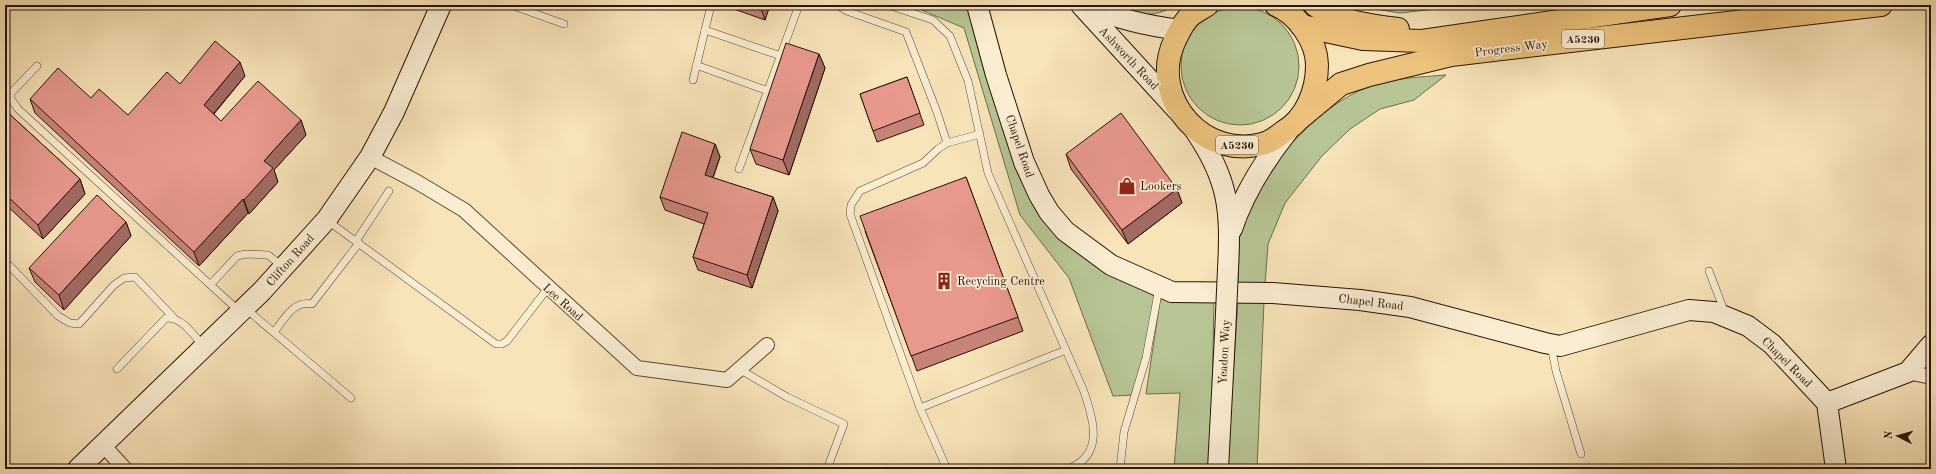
<svg xmlns="http://www.w3.org/2000/svg" width="1936" height="474" viewBox="0 0 1936 474" font-family="'Old Standard TT',serif">
	<style>
		.green { fill: #b7c594; stroke: #6e6c4c }
		.lines { fill: none; stroke-linecap: round; stroke-linejoin: round }
		.lane-casing { stroke: #5a4732; stroke-width: 8 }
		.street-casing { stroke: #5a4732; stroke-width: 16 }
		.secondary-casing { stroke: #261305; stroke-width: 22 }
		.primary-casing { stroke: #261305; stroke-width: 24 }
		.lane { stroke: #faedd2; stroke-width: 7 }
		.street { stroke: #faedd2; stroke-width: 14 }
		.secondary { stroke: #faedd2; stroke-width: 20 }
		.primary { stroke: #ecc27c; stroke-width: 22 }
		.secondary-bridge-casing { stroke: #261305; stroke-width: 22; stroke-linecap: butt }
		.secondary-bridge { stroke: #faedd2; stroke-width: 20 }
		.wall { fill: #c88379; stroke: #261305 }
		.shaded-wall { fill: #a26a63; stroke: #261305 }
		.building { fill: #e8988d; stroke: #261305 }
		.labels { text-anchor: middle; stroke-width: 3.5; stroke-linejoin: round; paint-order: stroke }
		.shield { fill: #faedd2; stroke: #665442; stroke-width: 1 }
		.shield-label { font-size: 11px; font-weight: bold; fill: #261305 }
		.street-label { font-size: 12px; fill: #261305; stroke: #faedd2 }
		.poi-label { font-size: 12px; fill: #261305; stroke: #faedd2; text-anchor: start }
	</style>
	<rect width="100%" height="100%" fill="#f8e4b9"/>
	<filter id="stains"><feTurbulence type="fractalNoise" baseFrequency=".005" numOctaves="4"/><feColorMatrix values="0 0 0 0 .2 0 0 0 0 .09 0 0 0 0 .02 0 0 0 .5 -.17"/></filter>
	<radialGradient id="worn" r=".72"><stop offset=".6" stop-color="#630" stop-opacity="0"/><stop offset="1" stop-color="#630" stop-opacity=".3"/></radialGradient>
	<g class="green">
		<polygon points="910,5 971,5 1047,215 1158,293 1134,395 1113,396 1069,278 1020,215 964,28"/>
		<path d="M1115,5H1173C1156,20 1133,14 1115,5Z"/>
		<polygon points="1350,5 1471,5 1400,13"/>
		<circle cx="1240" cy="66" r="59"/>
		<path d="M1446,75L1414,100L1380,109L1350,129L1322,156L1285,203L1268,244L1265,285H1238C1239,270 1238,238 1241,225C1257,173 1317,106 1368,87C1392,78 1420,77 1446,75Z"/>
		<polygon points="1161,294 1214,300 1212,400 1208,469 1174,469 1180,393 1146,394"/>
		<polygon points="1238,301 1264,301 1257,469 1227,469"/>
	</g>
	<g class="lines">
		<g class="lane-casing">
			<g id="lane">
				<polyline points="511,5 564,24"/>
				<polyline points="837,5 847,11 906,32 937,112 947,143"/>
				<path d="M888,5L933,20L950,36L968,81L988,173L1083,389C1093,417 1106,456 1067,469"/>
				<polyline points="705,30 781,56"/>
				<polyline points="696,65 768,91"/>
				<polyline points="37,66 11,93 11,99 18,109 239,311"/>
				<polyline points="693,80 711,5"/>
				<polyline points="739,169 799,5"/>
				<polyline points="328,221 496,344 502,344 507,341 548,288"/>
				<polyline points="356,241 389,191"/>
				<polyline points="5,261 58,316 70,323 79,324 114,285 124,278 135,277 173,317"/>
				<polyline points="1709,271 1725,313"/>
				<polyline points="211,284 237,256 246,254 268,255 282,266"/>
				<polyline points="245,308 351,398"/>
				<path d="M274,332C284,320 293,300 312,304L315,300L359,243"/>
				<polyline points="1551,346 1556,371 1581,454"/>
				<path d="M117,369L166,318C182,317 193,334 203,346"/>
				<polyline points="739,369 787,397 844,424 827,469"/>
				<polyline points="920,408 1066,350"/>
				<polyline points="947,469 920,408 850,214 851,205 860,191 923,163 938,149 947,143 980,134"/>
				<polyline points="1120,469 1124,432 1146,358 1159,288"/>
			</g>
		</g>
		<g class="street-casing">
			<g id="street">
				<polyline points="370,157 417,182 464,210 637,368 727,380 767,345"/>
				<polyline points="1908,372 1931,377"/>
				<polyline points="103,445 125,469"/>
			</g>
		</g>
		<g class="secondary-casing">
			<g id="secondary">
				<polyline points="977,5 996,75 1024,162 1039,195 1049,212 1065,231 1111,265 1172,292 1273,293 1360,300 1410,307 1545,343 1560,346 1689,310 1714,312 1748,326 1772,344 1827,403 1836,469"/>
				<polyline points="1081,5 1178,111"/>
				<path d="M1085,5C1119,19 1143,25 1180,30"/>
				<path d="M1194,129C1229,180 1231,209 1228,269"/>
				<path d="M1232,229C1244,193 1264,161 1288,131"/>
				<polyline points="1827,403 1908,372 1931,345"/>
				<polyline points="78,469 262,291 327,219 370,157 394,112 441,5"/>
				<polyline points="1218,469 1225,335"/>
			</g>
		</g>
		<g class="primary-casing">
			<g id="primary">
				<path d="M1207,5C1201,9 1194,12 1189,17C1183,23 1179,32 1175,40C1147,99 1206,164 1268,142C1273,140 1279,135 1283,132C1306,119 1317,91 1317,65C1317,41 1297,14 1276,5"/>
				<path d="M1315,5C1335,21 1373,26 1398,29"/>
				<polyline points="1302,26 1363,39 1422,41 1670,5"/>
				<polyline points="1300,118 1341,84 1369,75 1451,55 1881,5"/>
			</g>
		</g>
		<use href="#lane" class="lane"/>
		<use href="#street" class="street"/>
		<use href="#secondary" class="secondary"/>
		<use href="#primary" class="primary"/>
		<g class="secondary-bridge-casing">
			<polyline id="secondary-bridge" points="1225,335 1228,269"/>
		</g>
		<use href="#secondary-bridge" class="secondary-bridge"/>
	</g>
	<g class="wall">
		<polygon points="730,5 770,5 765,20 731,8"/>
		<polygon points="819,54 825,68 789,175 756,164 750,149"/>
		<polygon points="245,76 214,114 221,121 301,120 306,135 274,170 278,182 249,214 248,213 199,266 35,113 30,99 91,98 128,115 180,84"/>
		<polygon points="907,77 924,125 877,142 860,94"/>
		<polygon points="5,110 80,179 85,194 43,239 5,204"/>
		<polygon points="715,144 720,157 713,178 773,197 778,211 752,288 698,270 693,257 704,224 665,210 660,197"/>
		<polygon points="1066,154 1177,189 1182,203 1128,244 1071,169"/>
		<polygon points="966,177 1023,331 917,371 865,231"/>
		<polygon points="126,222 131,236 64,310 35,282 29,268"/>
	</g>
	<g class="shaded-wall">
		<polygon points="760,5 770,5 765,20 760,6"/>
		<polygon points="819,54 825,68 789,175 783,160"/>
		<polygon points="240,62 245,76 209,119 204,105"/>
		<polygon points="301,120 306,135 274,170 278,182 249,214 244,200 264,161"/>
		<polygon points="715,144 720,157 709,188 705,175"/>
		<polygon points="80,179 85,194 43,239 38,225"/>
		<polygon points="1177,189 1182,203 1128,244 1122,230"/>
		<polygon points="773,197 778,211 752,288 747,275"/>
		<polygon points="243,199 248,213 199,266 194,252"/>
		<polygon points="126,222 131,236 64,310 59,295"/>
	</g>
	<g class="building">
		<polygon points="215,41 240,62 204,105 221,121 258,81 301,120 264,161 273,168 244,200 243,199 194,252 30,99 58,68 91,98 99,89 128,115 167,72 180,84"/>
		<polygon points="786,43 819,54 783,160 750,149"/>
		<polygon points="907,77 920,113 873,131 860,94"/>
		<polygon points="5,110 80,179 38,225 5,194"/>
		<polygon points="1121,113 1177,189 1122,230 1066,154"/>
		<polygon points="682,132 715,144 705,175 773,197 747,275 693,257 708,213 660,197"/>
		<polygon points="966,177 1018,317 911,356 860,216"/>
		<polygon points="97,195 126,222 59,295 29,268"/>
	</g>
	<defs>
		<g id="shop-bare" transform="scale(1.38)"><path d="M-5-2.5h2.3a2.7 3.5 0 0 1 5.4 0H5L5.5 6h-11ZM-1.5-2.5h3a1.5 2.3 0 0 0-3 0Z" fill="#8f2418" stroke="#faedd2" stroke-width="2.5" paint-order="stroke"/></g>
		<g id="building-bare" transform="scale(1.38)"><path d="M-4-6H4V6H1V3H-1V6H-4ZM-2.5-4.3h1.7v1.8h-1.7ZM.8-4.3h1.7v1.8H.8ZM-2.5-1h1.7V.8h-1.7ZM.8-1h1.7V.8H.8Z" fill="#8f2418" stroke="#faedd2" stroke-width="2.5" paint-order="stroke"/></g>
	</defs>
	<g fill-rule="evenodd">
		<use href="#shop-bare" x="1127" y="186"/>
		<use href="#building-bare" x="944" y="281"/>
	</g>
	<g class="labels">
		<g class="shield">
			<rect x="1562" y="30" width="42" height="18" rx="3"/>
			<rect x="1216" y="136" width="42" height="18" rx="3"/>
		</g>
		<g class="shield-label">
			<text x="1583" y="43">A5230</text>
			<text x="1237" y="149">A5230</text>
		</g>
		<g class="street-label">
			<text transform="translate(1511 48) rotate(-7)" y="4">Progress Way</text>
			<text transform="translate(1129 58) rotate(47)" y="4">Ashworth Road</text>
			<text transform="translate(1020 146) rotate(71)" y="4">Chapel Road</text>
			<text transform="translate(290 260) rotate(-48)" y="4">Clifton Road</text>
			<text transform="translate(563 302) rotate(42)" y="4">Lee Road</text>
			<text transform="translate(1371 302) rotate(7)" y="4">Chapel Road</text>
			<text transform="translate(1224 352) rotate(-87)" y="4">Yeadon Way</text>
			<text transform="translate(1787 362) rotate(45)" y="4">Chapel Road</text>
		</g>
		<g class="poi-label">
			<text x="1140" y="190">Lookers</text>
			<text x="957" y="285">Recycling Centre</text>
		</g>
	</g>
	<rect width="1936" height="474" fill="none" stroke="#f8e4b9" stroke-width="20"/>
	<rect x="6" y="6" width="1924" height="462" fill="none" stroke="#261305" stroke-width="2"/>
	<rect x="10" y="10" width="1916" height="454" fill="none" stroke="#261305"/>
	<g transform="translate(1898 436) rotate(276)" stroke="#faedd2" stroke-width="3" paint-order="stroke">
	<path d="M0-3L7 15L0 10L-7 15Z" fill="#261305"/>
	<text y="-6" font-size="11" font-weight="bold" text-anchor="middle" fill="#261305">N</text>
	</g>
	<rect width="100%" height="100%" filter="url(#stains)"/>
	<rect width="100%" height="100%" fill="url(#worn)"/>
</svg>
